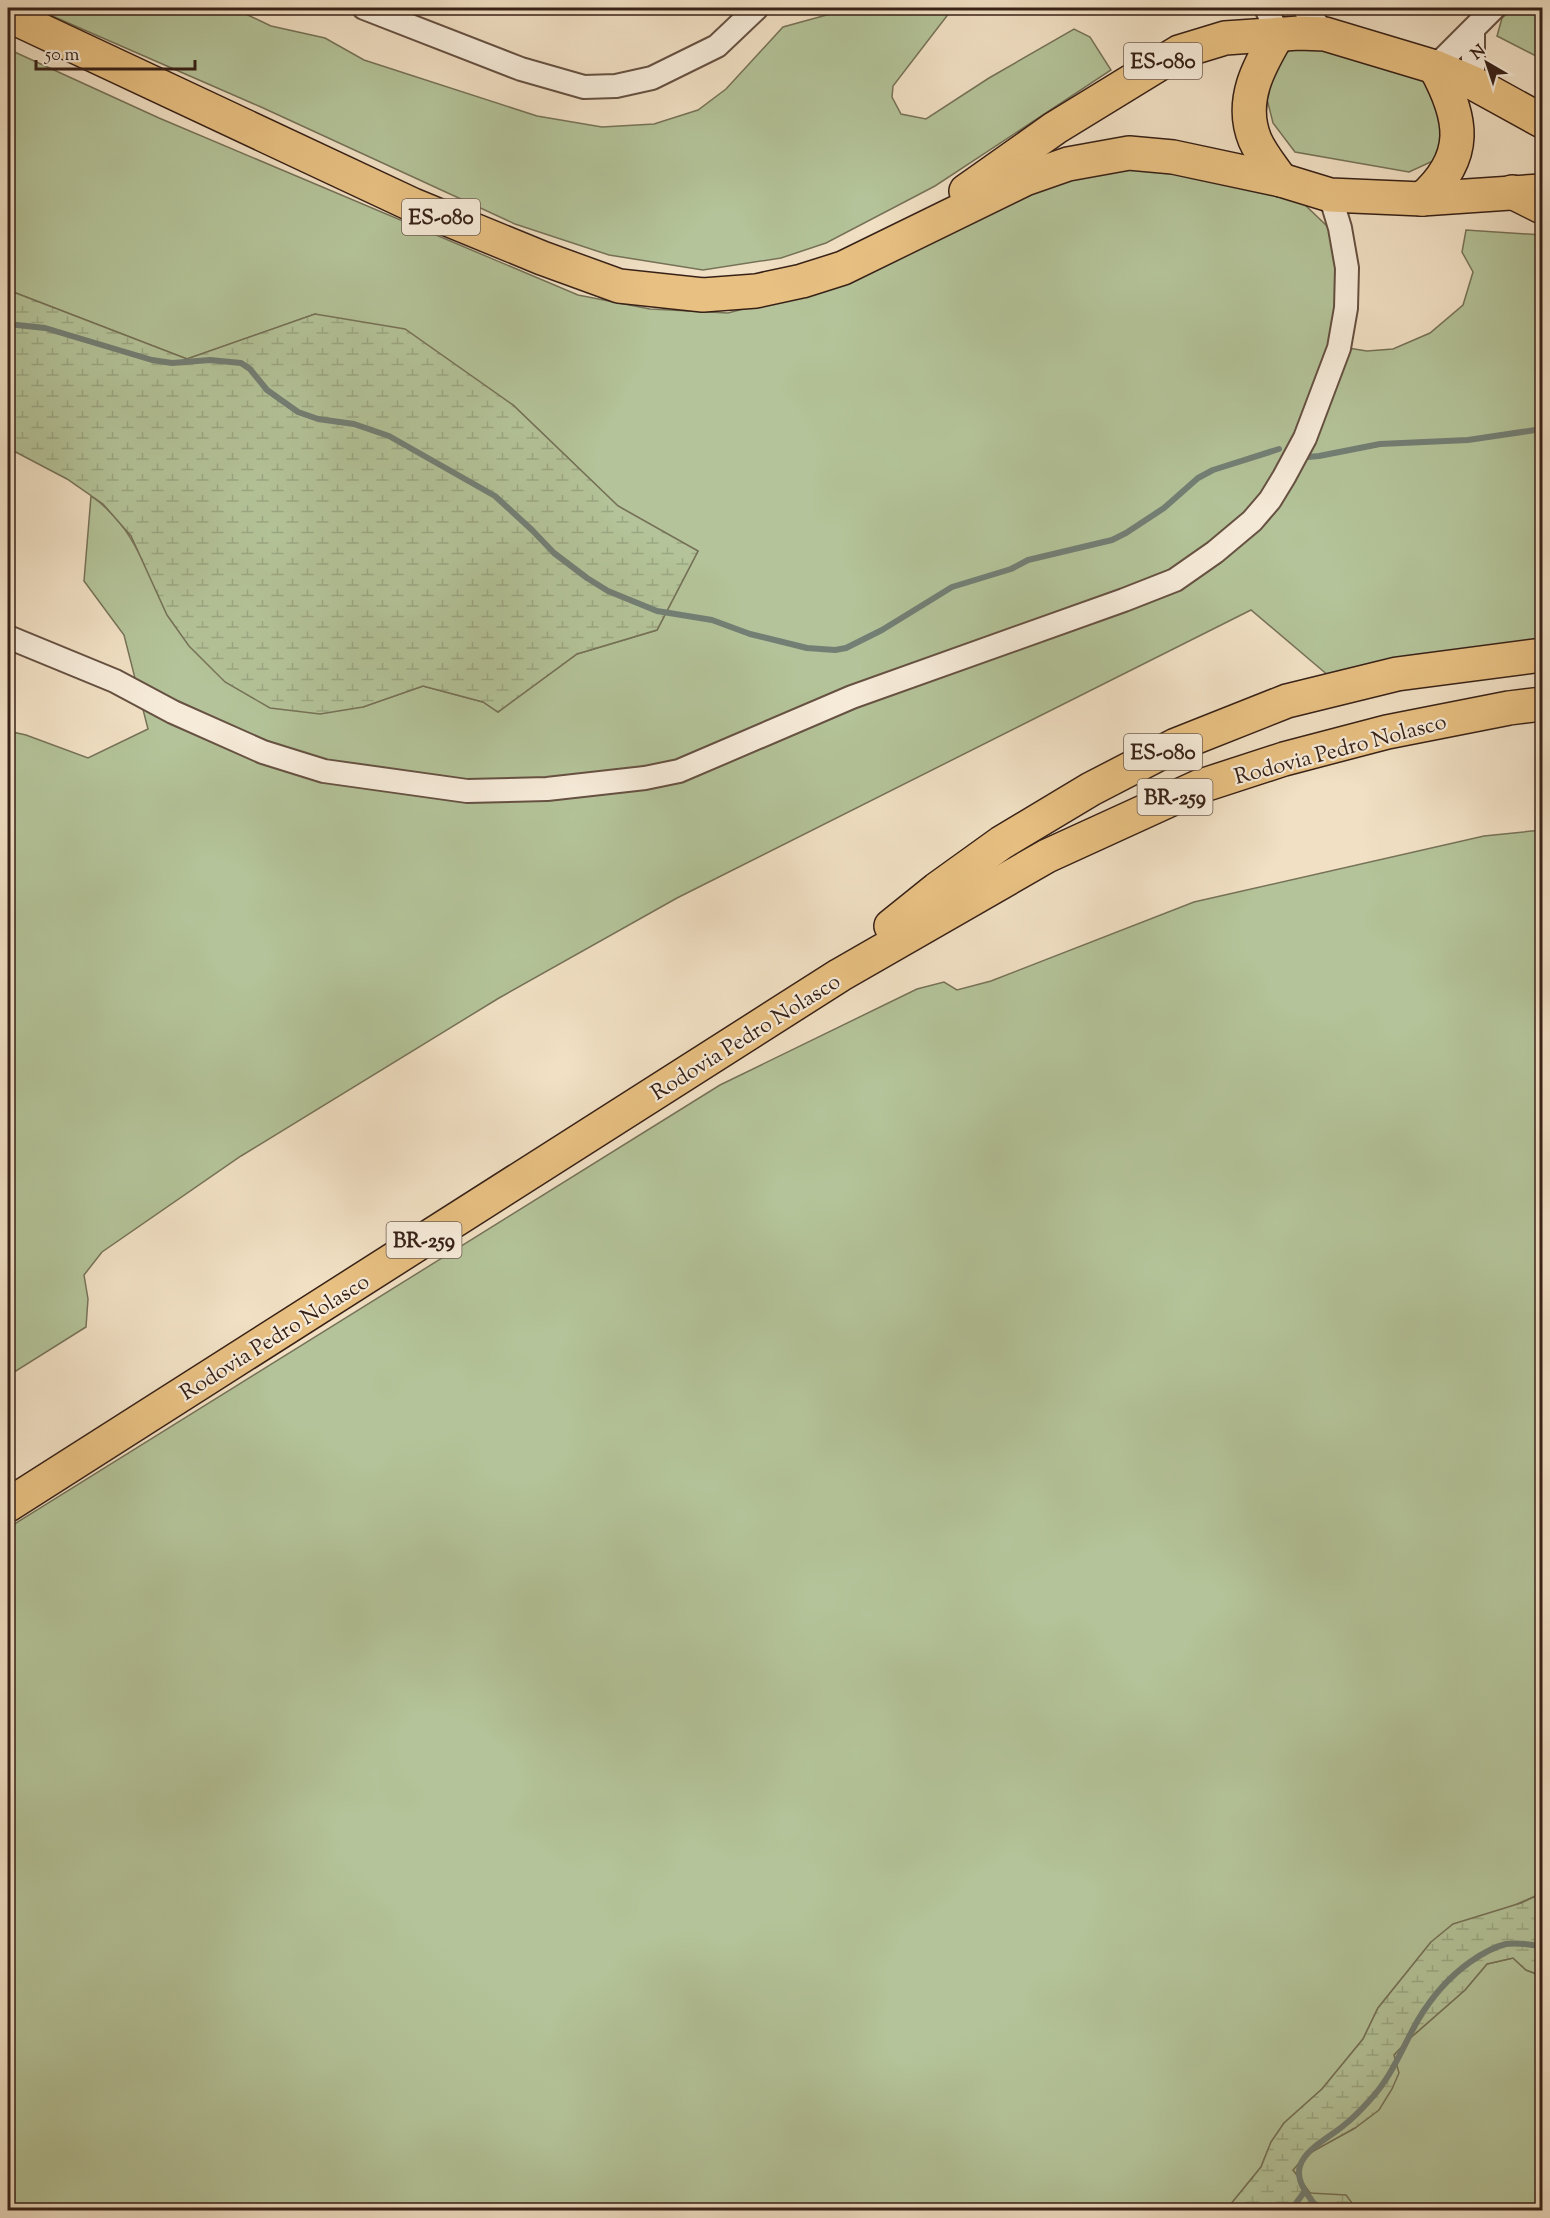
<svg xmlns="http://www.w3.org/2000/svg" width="1550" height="2218" viewBox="0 0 1550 2218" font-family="'Sorts Mill Goudy',serif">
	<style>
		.grass { fill: #b4c399; stroke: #767258; stroke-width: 1.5 }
		.wetland { fill: url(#wetland-marsh); stroke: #767258; stroke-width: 1.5 }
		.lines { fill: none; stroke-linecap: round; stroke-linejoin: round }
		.stream { stroke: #737f75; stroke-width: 6 }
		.street-casing { stroke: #665142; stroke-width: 26 }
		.primary-casing { stroke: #372117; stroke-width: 36 }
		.highway-casing { stroke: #372117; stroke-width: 36 }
		.street { stroke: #f6ebd9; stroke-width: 22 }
		.primary { stroke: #e8c082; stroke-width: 33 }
		.highway { stroke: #e8c082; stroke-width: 33 }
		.labels { text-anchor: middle; stroke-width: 4.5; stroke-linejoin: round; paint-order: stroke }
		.shield { fill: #f6ebd9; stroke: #705e51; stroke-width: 1.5 }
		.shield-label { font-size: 21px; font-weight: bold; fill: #372117 }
		.street-label { font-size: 22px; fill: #372117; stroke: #f6ebd9 }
	</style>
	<defs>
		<pattern id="wetland-marsh" width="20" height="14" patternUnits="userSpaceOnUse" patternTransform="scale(1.5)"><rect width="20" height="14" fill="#b4c399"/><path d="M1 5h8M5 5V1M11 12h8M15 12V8" fill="none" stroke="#9ba783"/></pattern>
	</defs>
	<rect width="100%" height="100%" fill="#f1e0c4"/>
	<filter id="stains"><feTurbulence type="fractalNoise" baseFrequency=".00333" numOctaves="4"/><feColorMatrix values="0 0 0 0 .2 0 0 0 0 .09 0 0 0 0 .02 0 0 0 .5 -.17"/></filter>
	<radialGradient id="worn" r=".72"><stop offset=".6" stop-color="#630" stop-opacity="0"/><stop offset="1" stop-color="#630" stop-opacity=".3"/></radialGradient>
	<g class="grass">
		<polygon points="34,8 233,8 271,26 325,38 364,60 537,116 602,127 654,124 698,110 726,89 783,27 852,8 953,8 893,86 892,97 901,114 926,119 989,78 1074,29 1090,37 1111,70 935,186 826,243 781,258 703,270 609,255 515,224 261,107"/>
		<polygon points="1514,8 1542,8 1542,59 1497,36 1502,18"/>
		<polygon points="1315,36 1448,81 1446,155 1409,172 1295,152 1273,123 1265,91 1277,58"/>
		<path d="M8,49L159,118L578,295L650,309L728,313L814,290L1068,163L1282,183L1328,227L1339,244L1343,267L1335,299L1334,327L1348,348L1367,351L1393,349L1430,333L1463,305L1473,272L1462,252L1466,230L1542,235V649L1336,682L1251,610L677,898L499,998L241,1156L102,1252L84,1275L88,1299L86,1327L8,1376V731L26,735L88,758L148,729L124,635L84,581L91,496C120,516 133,540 148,571L363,707L423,686L483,702L498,712L577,654L657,630L698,551L618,506L513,405L315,314L187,359L8,290Z"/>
		<polygon points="1542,830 1542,1893 1431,1942 1378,2008 1363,2039 1322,2089 1284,2123 1271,2142 1261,2167 1226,2210 8,2210 8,1528 720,1085 917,989 944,982 957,990 991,981 1194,902 1484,836"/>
		<polygon points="1513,1958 1526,1970 1542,1976 1542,2210 1355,2210 1355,2207 1310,2193 1293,2170 1306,2155 1355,2128 1394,2055 1408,2040 1465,1990 1487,1964"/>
	</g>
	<g class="wetland">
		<polygon points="8,290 187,359 315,314 405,329 513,405 618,506 698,551 657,630 577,654 498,712 483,702 423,686 363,707 320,714 270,708 225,682 189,646 167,615 131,536 103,504 67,479 8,448"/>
		<polygon points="1542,1893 1542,1976 1526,1970 1513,1958 1487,1964 1465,1990 1408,2040 1394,2055 1399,2073 1392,2089 1379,2110 1355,2128 1306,2155 1293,2170 1310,2193 1346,2195 1355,2207 1355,2210 1226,2210 1261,2167 1271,2142 1284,2123 1322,2089 1363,2039 1378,2008 1431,1942 1453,1924 1521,1903"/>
	</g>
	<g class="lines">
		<g class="stream">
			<polyline points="8,324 45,328 152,360 172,363 210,360 241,363 250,369 267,390 298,412 318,419 354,424 389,436 495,496 532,530 554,553 587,578 608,591 657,611 712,620 750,634 807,648 835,650 846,648 882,630 952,587 1011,569 1028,560 1112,540 1126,533 1164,508 1198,478 1213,470 1279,449"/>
			<polyline points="1308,457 1319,456 1380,444 1468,440 1542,429"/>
			<polyline points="1291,2210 1305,2191"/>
			<path d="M1319,2210C1310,2198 1295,2182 1300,2166C1305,2149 1330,2137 1343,2126C1352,2119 1361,2110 1369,2101C1392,2077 1402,2048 1418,2020C1431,1998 1449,1977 1470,1962C1480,1955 1493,1947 1506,1944C1518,1942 1531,1945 1542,1946"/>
		</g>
		<g class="street-casing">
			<g id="street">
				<polyline points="364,8 521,69 584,87 616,86 652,78 717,46 757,8"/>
				<polyline points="1266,8 1278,34"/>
				<polyline points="1304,8 1325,34"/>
				<polyline points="1473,30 1473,83"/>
				<polyline points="1435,67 1494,8"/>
				<polyline points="8,637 115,681 173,712 263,752 324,771 467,791 547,789 645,778 679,771 852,697 1124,600 1175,580 1215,552 1252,521 1270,500 1284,477 1305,438 1339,348 1346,308 1347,268 1340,228 1330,195"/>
			</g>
		</g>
		<g class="primary-casing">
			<g id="primary">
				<polyline points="8,15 413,205 542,258 619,286 703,295 756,291 802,281 843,268 1025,179 1068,164 1129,153 1173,157 1281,180 1330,195 1422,199 1541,191"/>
				<path d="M1278,34C1259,66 1239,101 1255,140C1261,154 1272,167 1281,180"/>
				<polyline points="966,191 1055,128 1179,52 1225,38 1299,33 1325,34 1435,67 1473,83 1542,121"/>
				<path d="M1422,199C1470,157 1463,118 1435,67"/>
			</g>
		</g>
		<g class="highway-casing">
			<g id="highway">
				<polyline points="1512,192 1542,207"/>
				<polyline points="891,926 937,889 1001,843 1091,789 1176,745 1287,701 1397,674 1542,655"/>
				<polyline points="8,1505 840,975 1047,856 1198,787 1284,759 1387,732 1509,708 1542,704"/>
			</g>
		</g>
		<use href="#street" class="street"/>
		<use href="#primary" class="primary"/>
		<use href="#highway" class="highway"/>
	</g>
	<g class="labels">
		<g class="shield">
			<rect x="1124" y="43" width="78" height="36" rx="4.5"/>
			<rect x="402" y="199" width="78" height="36" rx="4.5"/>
			<rect x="1124" y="734" width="78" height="36" rx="4.5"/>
			<rect x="1137.5" y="779" width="75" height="36" rx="4.5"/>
			<rect x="386.5" y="1222" width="75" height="36" rx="4.5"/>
		</g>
		<g class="shield-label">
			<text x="1163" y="68">ES-080</text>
			<text x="441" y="224">ES-080</text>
			<text x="1163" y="759">ES-080</text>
			<text x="1175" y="804">BR-259</text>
			<text x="424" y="1247">BR-259</text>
		</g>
		<g class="street-label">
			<text transform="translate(1340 748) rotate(-15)" y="8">Rodovia Pedro Nolasco</text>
			<text transform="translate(745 1036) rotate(-32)" y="8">Rodovia Pedro Nolasco</text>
			<text transform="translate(274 1336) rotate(-32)" y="8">Rodovia Pedro Nolasco</text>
		</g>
	</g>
	<rect width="1550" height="2218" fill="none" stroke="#f1e0c4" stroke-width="30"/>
	<rect x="9" y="9" width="1532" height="2200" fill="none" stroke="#372117" stroke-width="3"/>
	<rect x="15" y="15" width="1520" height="2188" fill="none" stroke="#372117" stroke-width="1.5"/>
	<g transform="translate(1487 63) rotate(321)" stroke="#f6ebd9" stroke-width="4.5" paint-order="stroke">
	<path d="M0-4.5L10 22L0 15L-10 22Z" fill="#372117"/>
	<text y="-9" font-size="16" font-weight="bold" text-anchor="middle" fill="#372117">N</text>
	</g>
	<path d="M36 60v9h159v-9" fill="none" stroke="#372117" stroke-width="3"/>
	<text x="45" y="60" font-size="18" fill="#372117" stroke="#f6ebd9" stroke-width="4.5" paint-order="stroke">50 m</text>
	<rect width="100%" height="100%" filter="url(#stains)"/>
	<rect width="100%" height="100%" fill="url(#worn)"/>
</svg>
